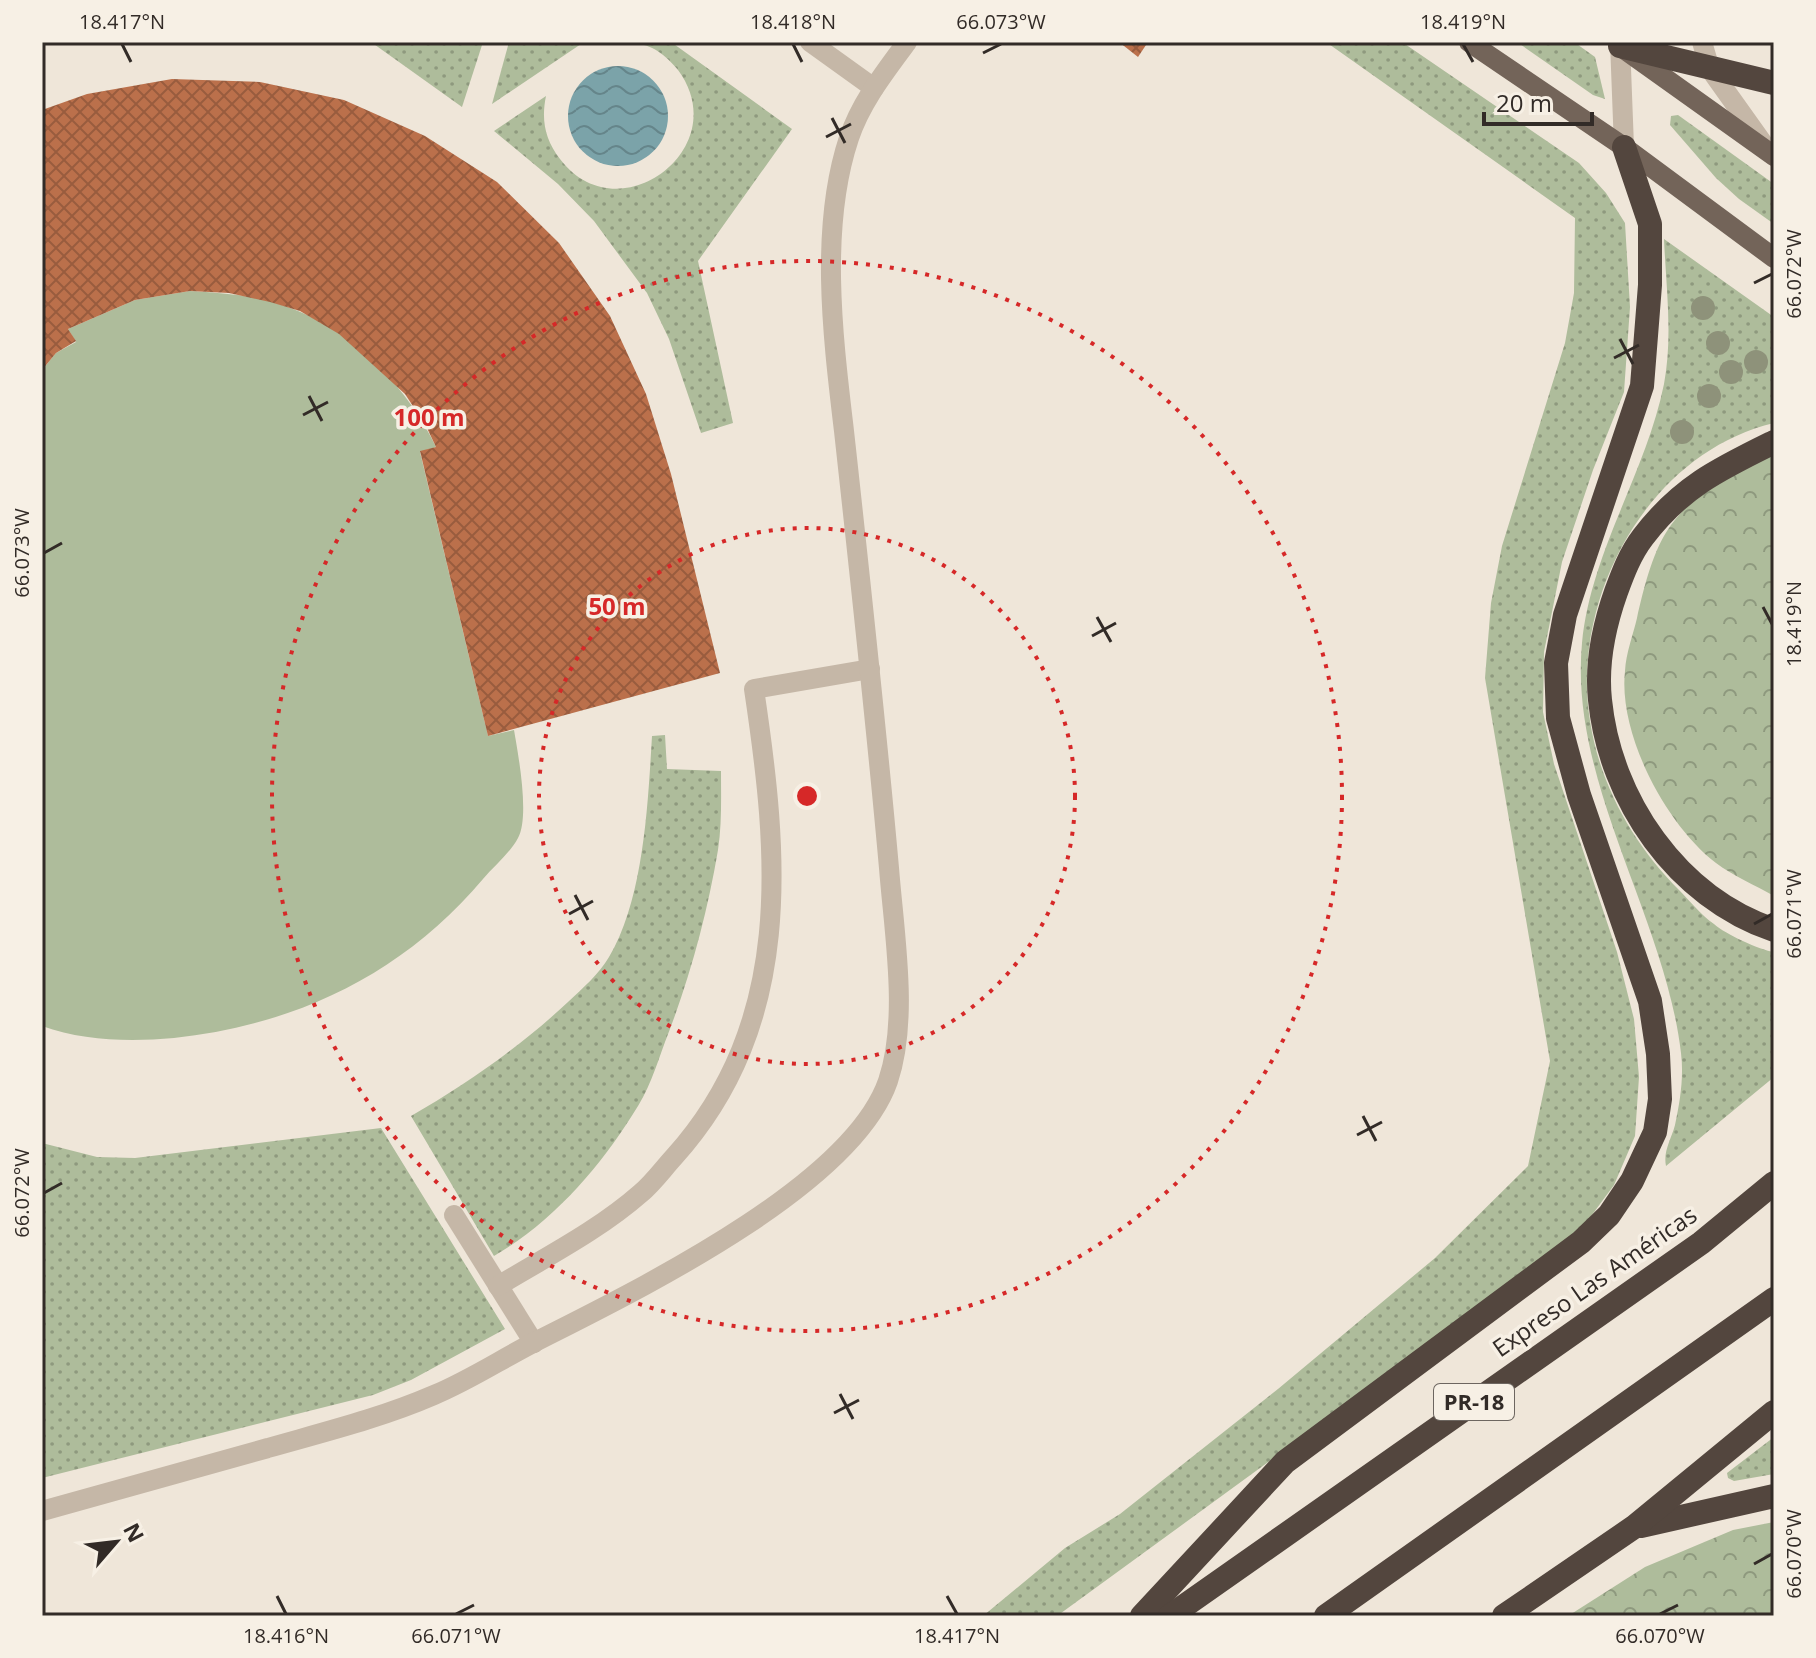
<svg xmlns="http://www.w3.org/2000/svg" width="1816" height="1658" viewBox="0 0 1816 1658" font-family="'Open Sans',sans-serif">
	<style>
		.grass { fill: url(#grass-dots) }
		.forest { fill: url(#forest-crowns) }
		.pitch { fill: #aebc9b }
		.water { fill: url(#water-waves) }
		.building { fill: url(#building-cross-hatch) }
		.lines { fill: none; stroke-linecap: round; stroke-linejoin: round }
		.minor { stroke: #c5b7a7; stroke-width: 20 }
		.major { stroke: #736459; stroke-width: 20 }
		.highway { stroke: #53463e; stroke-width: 24 }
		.tree { fill: #8e927a }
		.ticks { fill: none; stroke: #322b27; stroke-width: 3 }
		.ring { fill: none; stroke: #d62828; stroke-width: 4; stroke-dasharray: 4 8 }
		.labels { text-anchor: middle; stroke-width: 7; stroke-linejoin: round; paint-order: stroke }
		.shield { fill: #f7f0e5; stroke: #6d6660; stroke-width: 2 }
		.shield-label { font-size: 22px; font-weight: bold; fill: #322b27 }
		.street-label { font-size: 24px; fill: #322b27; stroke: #f7f0e5 }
		.centre { fill: #d62828; stroke: #f7f0e5; stroke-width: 4 }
		.ring-label { font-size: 24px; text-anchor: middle; font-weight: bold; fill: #d62828; stroke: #f7f0e5; stroke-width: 7; stroke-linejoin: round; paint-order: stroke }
		.neatline { fill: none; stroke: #322b27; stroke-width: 3 }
		.ticks-label { font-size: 20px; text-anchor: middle; fill: #322b27 }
	</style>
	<defs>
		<pattern id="grass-dots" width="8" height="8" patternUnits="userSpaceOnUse" patternTransform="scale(2)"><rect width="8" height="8" fill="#aebc9b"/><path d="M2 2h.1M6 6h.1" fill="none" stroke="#8e997e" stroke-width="1.8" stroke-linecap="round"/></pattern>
		<pattern id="forest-crowns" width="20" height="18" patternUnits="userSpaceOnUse" patternTransform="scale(2)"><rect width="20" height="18" fill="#aebc9b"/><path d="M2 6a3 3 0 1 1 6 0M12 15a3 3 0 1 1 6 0" fill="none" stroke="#8e997e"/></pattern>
		<pattern id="water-waves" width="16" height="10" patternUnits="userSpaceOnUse" patternTransform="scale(2)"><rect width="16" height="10" fill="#7ba3a9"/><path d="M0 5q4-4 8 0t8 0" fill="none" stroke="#65858a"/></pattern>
		<pattern id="building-cross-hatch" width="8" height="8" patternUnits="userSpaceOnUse" patternTransform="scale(2)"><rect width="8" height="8" fill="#bb704b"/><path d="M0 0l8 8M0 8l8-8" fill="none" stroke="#995c3e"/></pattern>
	</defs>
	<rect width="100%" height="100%" fill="#efe6d9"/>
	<g class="grass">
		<polygon points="371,42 483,42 462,107"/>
		<polygon points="509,42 584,42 492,104"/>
		<path d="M630,42H671L792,129L698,261L733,423L701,433L669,339L647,293L594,221L558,184L494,131L546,96C541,120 545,140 560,159C618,236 736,148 678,70C665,54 648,41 627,44Z"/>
		<polygon points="1326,42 1402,42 1579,163 1606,193 1625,223 1630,307 1624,392 1593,470 1562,562 1544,652 1543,712 1554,764 1617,952 1634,1019 1639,1077 1635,1136 1614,1185 1583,1227 1407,1361 1057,1616 983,1616 1065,1548 1120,1514 1278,1389 1435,1258 1528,1166 1550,1061 1485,678 1491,603 1502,546 1565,343 1574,293 1575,218"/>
		<polygon points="1517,42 1574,42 1595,57 1605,99 1593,95"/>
		<polygon points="1678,115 1774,184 1774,224 1739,199 1716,178 1670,125 1671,116"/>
		<path d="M1664,239L1774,317V423C1648,453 1570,598 1590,721C1600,786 1634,845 1679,890C1690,901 1701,915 1714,924C1725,934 1760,950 1774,952V1077L1666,1166C1663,1151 1671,1140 1675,1125C1680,1102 1684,1077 1681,1053C1665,916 1569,783 1582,643C1591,551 1646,473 1664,384C1673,336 1666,287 1664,239Z"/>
		<path d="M665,735L667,769L721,771C721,797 722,824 718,850C707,915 689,981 665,1042C656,1067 648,1092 633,1114C598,1170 551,1223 494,1256L411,1116C467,1084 521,1046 568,1002C583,988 599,974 609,957C644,899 648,802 652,736Z"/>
		<polygon points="381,1128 505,1329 411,1380 373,1395 42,1478 42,1143 97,1157 135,1158"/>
		<polygon points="1774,1437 1774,1474 1734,1481 1728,1478 1727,1473"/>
	</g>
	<g class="forest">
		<path d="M1774,454V896C1755,885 1733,876 1716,863C1666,825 1618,734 1625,671C1626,653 1633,635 1637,618C1643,591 1652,554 1667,531C1691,493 1734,472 1774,454Z"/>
		<polygon points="1774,1522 1774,1616 1568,1616 1645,1567 1733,1530"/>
	</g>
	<path class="pitch" d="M190,291C226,293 264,296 298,311C357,335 409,390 436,447L420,452L488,736L514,730C518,753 530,817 518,838C510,853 494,866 483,879C403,974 296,1025 174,1038C130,1042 83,1041 42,1026V370L56,353L76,342L68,329L135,300Z"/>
	<circle class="water" cx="618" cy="116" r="50"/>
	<g class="building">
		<polygon points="1119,42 1148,42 1138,57"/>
		<polygon points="172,79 260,82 344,100 425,136 497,182 559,243 610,316 646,394 671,474 720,673 488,736 420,451 436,447 426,426 405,394 339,334 300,311 270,302 229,293 190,291 135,300 68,329 76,341 56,353 42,370 42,110 87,94"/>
	</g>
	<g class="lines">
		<g class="minor">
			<polyline points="810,42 874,88"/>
			<polyline points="1620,42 1624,147"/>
			<polyline points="1702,42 1710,69 1767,149"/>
			<polyline points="454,1215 534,1343"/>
			<path d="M498,1286C546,1257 599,1230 641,1193C653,1183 663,1169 674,1157C795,1022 779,856 754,689L870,669"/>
			<path d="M42,1511C118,1490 193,1469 268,1448C324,1432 381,1418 434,1395C468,1381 500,1360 533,1343C631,1293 851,1188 888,1081C909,1019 894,933 889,868C876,722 860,577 844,431C833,338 819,228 849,138C861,102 885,72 907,42"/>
		</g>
		<g class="major">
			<polyline points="1469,42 1624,147 1774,258"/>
			<polyline points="1624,49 1774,156"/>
		</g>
		<g class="highway">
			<polyline points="1620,46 1774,83"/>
			<path d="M1774,442C1719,469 1681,487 1643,537C1630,554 1623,573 1616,592C1604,626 1596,663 1600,700C1610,800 1677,897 1774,930"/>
			<polyline points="1641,1526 1774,1496"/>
			<polyline points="1142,1616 1285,1462 1581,1242 1609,1215 1632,1181 1655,1132 1660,1099 1658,1054 1650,1001 1579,795 1558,718 1556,663 1565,615 1642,386 1650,285 1650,224 1624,147"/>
			<polyline points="1170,1616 1701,1243 1774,1183"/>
			<polyline points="1326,1616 1774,1299"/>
			<polyline points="1504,1616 1634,1527 1774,1412"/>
		</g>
	</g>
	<g class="tree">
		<circle cx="1703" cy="308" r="12"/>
		<circle cx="1718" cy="343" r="12"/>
		<circle cx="1756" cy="362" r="12"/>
		<circle cx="1731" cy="372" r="12"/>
		<circle cx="1709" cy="396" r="12"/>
		<circle cx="1682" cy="432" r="12"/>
	</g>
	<path class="ticks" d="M122,44L131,62M793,44L802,62M1463,44L1473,62M983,53L1001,44M832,118L845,143M826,137L851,124M1754,283L1772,274M1620,339L1633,364M1614,358L1639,345M309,396L322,421M303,415L328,402M44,553L62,543M1763,607L1772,624M1097,617L1111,642M1092,636L1116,623M575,895L588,920M569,914L593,901M1754,924L1772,914M1363,1116L1376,1141M1357,1135L1382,1122M44,1193L62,1183M840,1394L853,1419M834,1413L859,1400M1754,1564L1772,1554M277,1596L286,1614M947,1596L957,1614M456,1614L474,1605M1660,1614L1678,1605"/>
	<g class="ring">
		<circle cx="807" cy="796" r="268"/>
		<circle cx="807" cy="796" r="535"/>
	</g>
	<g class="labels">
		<rect class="shield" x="1434" y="1384" width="80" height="36" rx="6"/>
		<g class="shield-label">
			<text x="1474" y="1410">PR-18</text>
		</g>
		<g class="street-label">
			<text transform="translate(1595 1282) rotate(-35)" y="8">Expreso Las Américas</text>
		</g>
	</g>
	<circle cx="807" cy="796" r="12" class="centre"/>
	<g class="ring-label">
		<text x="429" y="426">100 m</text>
		<text x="617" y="615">50 m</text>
	</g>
	<rect width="1816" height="1658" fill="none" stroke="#f7f0e5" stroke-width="88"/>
	<g transform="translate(116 1542) rotate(62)" stroke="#f7f0e5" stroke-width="6" paint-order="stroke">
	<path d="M0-6L14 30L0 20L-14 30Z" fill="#322b27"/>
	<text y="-12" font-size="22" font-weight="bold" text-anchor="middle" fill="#322b27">N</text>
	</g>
	<path d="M1484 112v12h108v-12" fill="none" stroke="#322b27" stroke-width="4"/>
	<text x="1496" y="112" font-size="24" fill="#322b27" stroke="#f7f0e5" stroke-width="6" paint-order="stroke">20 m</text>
	<rect x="44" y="44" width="1728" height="1570" class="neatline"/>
	<g class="ticks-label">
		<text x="122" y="29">18.417°N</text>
		<text x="793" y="29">18.418°N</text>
		<text x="1001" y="29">66.073°W</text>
		<text x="1463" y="29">18.419°N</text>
		<text transform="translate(1794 274) rotate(-90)" y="7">66.072°W</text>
		<text transform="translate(22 553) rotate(-90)" y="7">66.073°W</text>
		<text transform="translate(1794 624) rotate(-90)" y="7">18.419°N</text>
		<text transform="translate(1794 914) rotate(-90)" y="7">66.071°W</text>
		<text transform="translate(22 1193) rotate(-90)" y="7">66.072°W</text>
		<text transform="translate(1794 1554) rotate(-90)" y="7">66.070°W</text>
		<text x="286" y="1643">18.416°N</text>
		<text x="456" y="1643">66.071°W</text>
		<text x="957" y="1643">18.417°N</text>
		<text x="1660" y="1643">66.070°W</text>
	</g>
</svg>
